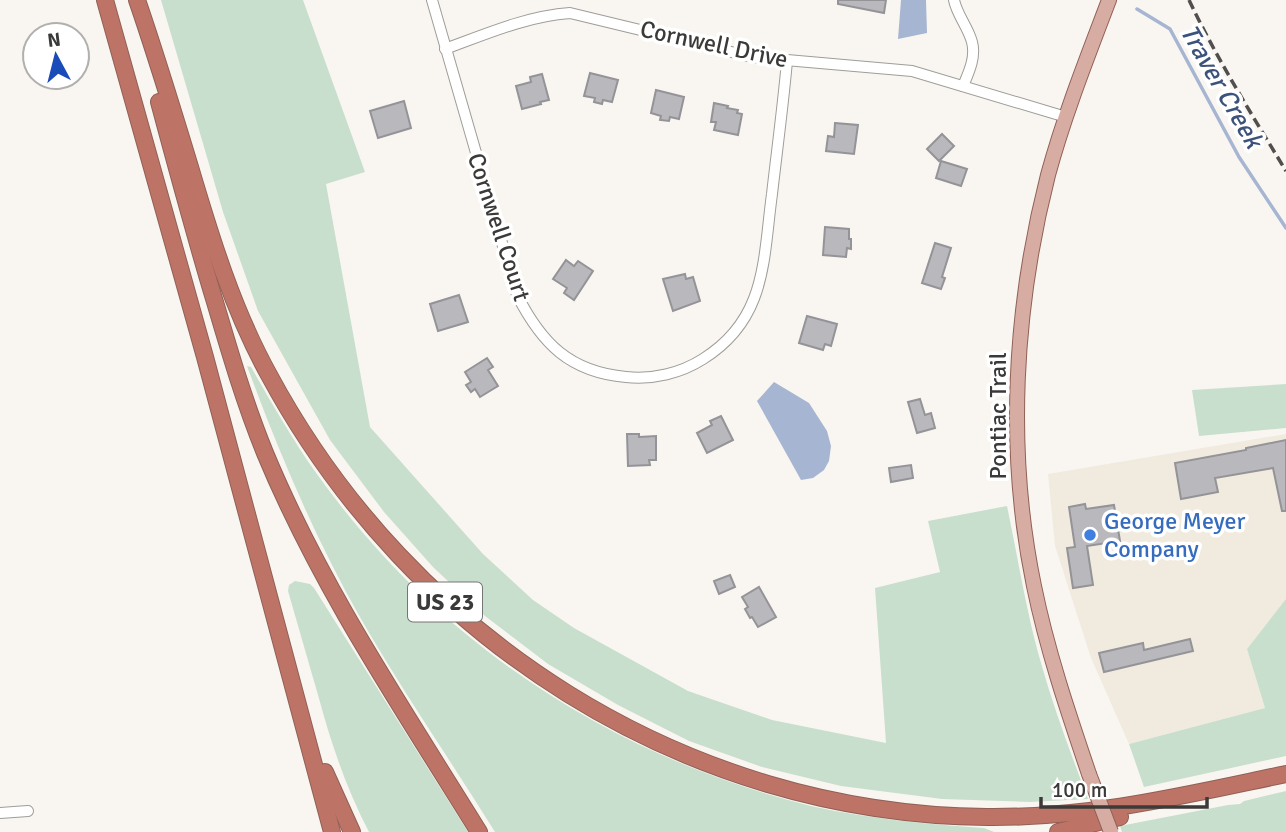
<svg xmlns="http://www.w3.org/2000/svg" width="1286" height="832" viewBox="0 0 1286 832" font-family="Signika,sans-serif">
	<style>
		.built { fill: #f1eadf }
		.green { fill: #c8dfcd }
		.water { fill: #a6b5d1 }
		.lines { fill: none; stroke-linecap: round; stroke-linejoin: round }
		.stream { stroke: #a6b5d1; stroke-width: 3.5 }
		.building { fill: #b9b8bd; stroke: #949397; stroke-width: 2 }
		.minor-casing { stroke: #9f9d99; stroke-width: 12 }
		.major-casing { stroke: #906056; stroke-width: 16 }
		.highway-casing { stroke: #906056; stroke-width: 18 }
		.minor { stroke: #fff; stroke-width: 10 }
		.major { stroke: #d7aca3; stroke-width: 14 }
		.highway { stroke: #bd7466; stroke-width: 16 }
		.rail { stroke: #514f4d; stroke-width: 3.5; stroke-dasharray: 10 5; stroke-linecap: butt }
		.major-bridge-casing { stroke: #906056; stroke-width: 16; stroke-linecap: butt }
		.major-bridge { stroke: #d7aca3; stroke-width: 14 }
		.shop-dot { fill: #3f7fe0; stroke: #fff; stroke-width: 2.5 }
		.labels { text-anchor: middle; stroke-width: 7; stroke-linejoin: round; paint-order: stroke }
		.shield { fill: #fff; stroke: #767574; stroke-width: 2 }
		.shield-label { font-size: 23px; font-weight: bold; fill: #3b3a38 }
		.street-label { font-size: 24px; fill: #3b3a38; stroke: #fff }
		.shop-label { font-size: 24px; fill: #366cbe; stroke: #fff; text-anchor: start }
		.water-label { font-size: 26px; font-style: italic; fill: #3d527b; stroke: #fff }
	</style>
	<rect width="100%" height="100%" fill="#f9f6f1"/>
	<polygon class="built" points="1286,434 1286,600 1247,649 1265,708 1129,744 1091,658 1055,546 1048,474"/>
	<g class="green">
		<path d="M161,0H303L365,172L326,184L370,427L483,554L533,600L574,628L688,691L772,720L886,743L875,588L940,572L928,521L1007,506C1018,558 1026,611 1041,663C1054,709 1071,754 1088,799L1030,802L942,799L841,786L762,767L689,741L618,705L548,664L485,616L433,567L384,512L330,440L258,311L223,212Z"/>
		<path d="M247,366L251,367C271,402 291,437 314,470C435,641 609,756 811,806C868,819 927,824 984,828L994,832H495C451,761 403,692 361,619C315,538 279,453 247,366Z"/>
		<polygon points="1286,384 1286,428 1199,436 1192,390"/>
		<path d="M295,581L310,584L314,588L468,832H369C346,788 331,743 318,695C308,660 298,626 288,591L289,585Z"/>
		<polygon points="1286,599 1286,756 1144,787 1129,744 1265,708 1247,649"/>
		<polygon points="1286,791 1286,832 1122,832 1120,826 1228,805 1240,804 1244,801"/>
	</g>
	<g class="water">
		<polygon points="901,0 926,0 927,33 898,39"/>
		<polygon points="774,382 809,403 827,431 831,446 829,461 824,470 813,478 801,480 757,401"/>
	</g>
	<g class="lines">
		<polyline class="stream" points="1137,9 1170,29 1239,157 1286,228"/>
	</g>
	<g class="building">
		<polygon points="838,0 886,0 884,13 838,4"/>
		<polygon points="590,73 618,80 612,102 603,100 602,104 594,102 595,98 584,96"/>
		<polygon points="542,74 549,100 540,102 541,104 522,109 516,86 531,82 530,77"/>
		<polygon points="656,90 684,97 679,119 670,117 669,121 660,120 661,116 651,113"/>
		<polygon points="404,101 411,128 378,138 370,111"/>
		<polygon points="714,103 728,106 727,108 738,110 737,113 742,114 738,135 714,130 716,122 711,122"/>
		<polygon points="835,123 858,125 854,154 826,151 828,136 834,137"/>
		<polygon points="942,134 954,146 939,161 927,149"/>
		<polygon points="941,161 967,169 961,186 936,178"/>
		<polygon points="825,227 849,229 849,239 851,239 851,249 847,248 846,257 823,255"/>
		<polygon points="935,243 951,248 942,277 945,278 941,289 922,283"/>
		<polygon points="566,260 574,266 578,261 593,271 574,300 564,293 567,288 553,279"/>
		<polygon points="685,274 686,279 693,277 700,301 673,311 663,279"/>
		<polygon points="459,295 468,322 438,331 430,304"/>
		<polygon points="807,316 837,324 831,346 825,344 823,350 799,343"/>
		<polygon points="487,358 493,367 488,370 498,386 480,397 475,389 471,392 466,385 471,382 465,372"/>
		<polygon points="920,399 925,415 931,413 935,428 917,433 908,402"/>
		<polygon points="721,416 733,440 707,453 697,433 712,425 710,421"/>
		<polygon points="627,434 639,434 639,437 656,436 656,460 649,460 650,465 628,466"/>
		<polygon points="1286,440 1286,511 1282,511 1273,468 1215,478 1218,492 1181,499 1175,463 1246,450 1246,448"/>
		<polygon points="911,465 913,478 891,482 889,468"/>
		<polygon points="1085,504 1086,509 1114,505 1120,541 1087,546 1093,585 1073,588 1067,548 1075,547 1069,507"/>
		<polygon points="730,575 735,587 719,594 714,581"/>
		<polygon points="759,587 776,617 758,627 752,617 750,618 745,609 748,607 742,597"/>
		<polygon points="1190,639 1193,651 1104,672 1099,653 1143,643 1144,650"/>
	</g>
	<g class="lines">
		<g class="minor-casing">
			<g id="minor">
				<path d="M432,0L517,295C542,344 570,372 626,377C653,380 681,373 703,359C767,319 763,260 772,194C777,150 783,106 787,61"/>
				<path d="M954,0C957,15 968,27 972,42C976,57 969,72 963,86"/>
				<path d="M445,49C486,34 527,16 570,13L752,57L912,71L1066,117"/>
				<polyline points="0,813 28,811"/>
			</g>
		</g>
		<g class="major-casing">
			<path id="major" d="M1089,774C1068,712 1047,650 1034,586C1006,451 1014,308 1048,175C1064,116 1087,58 1109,0"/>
		</g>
		<g class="highway-casing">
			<g id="highway">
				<polyline points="105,0 205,357 332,832"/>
				<path d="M137,0C156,55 173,111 190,167C211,238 233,310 269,375C411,639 685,814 987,817C1091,818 1185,795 1286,774"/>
				<path d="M159,102C177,169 195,236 215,302C230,353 245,404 265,453C321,588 403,709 479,832"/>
				<polyline points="325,772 352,832"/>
				<polyline points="1058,832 1120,817"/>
			</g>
		</g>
		<use href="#minor" class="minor"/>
		<use href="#major" class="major"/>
		<use href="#highway" class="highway"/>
		<path class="rail" d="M1189,0C1217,59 1252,115 1286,171"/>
		<g class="major-bridge-casing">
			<polyline id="major-bridge" points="1089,774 1111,832"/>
		</g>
		<use href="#major-bridge" class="major-bridge"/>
	</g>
	<circle class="shop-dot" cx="1090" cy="535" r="7"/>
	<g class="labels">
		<rect class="shield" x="408" y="582.5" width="74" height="39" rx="5"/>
		<g class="shield-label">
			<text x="445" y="610">US 23</text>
		</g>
		<g class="street-label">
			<text transform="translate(714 44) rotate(12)" y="8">Cornwell Drive</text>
			<text transform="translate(499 227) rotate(72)" y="8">Cornwell Court</text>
			<text transform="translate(998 416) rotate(-90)" y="8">Pontiac Trail</text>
		</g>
		<g class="shop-label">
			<text x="1104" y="529">George Meyer<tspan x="1104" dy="28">Company</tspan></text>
		</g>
		<g class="water-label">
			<text transform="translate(1222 86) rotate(60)" y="9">Traver Creek</text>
		</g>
	</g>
	<g transform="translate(56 56) rotate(353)"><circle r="33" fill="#ffffff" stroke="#b1b0af" stroke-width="2"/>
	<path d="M0-5L12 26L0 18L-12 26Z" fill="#1a4cb9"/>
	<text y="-10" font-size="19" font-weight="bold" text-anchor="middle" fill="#3b3a38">N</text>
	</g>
	<path d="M1041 797v10h166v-10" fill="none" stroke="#3b3a38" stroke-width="3.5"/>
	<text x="1052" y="797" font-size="21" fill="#3b3a38" stroke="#ffffff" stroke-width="5" paint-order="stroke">100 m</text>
</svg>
